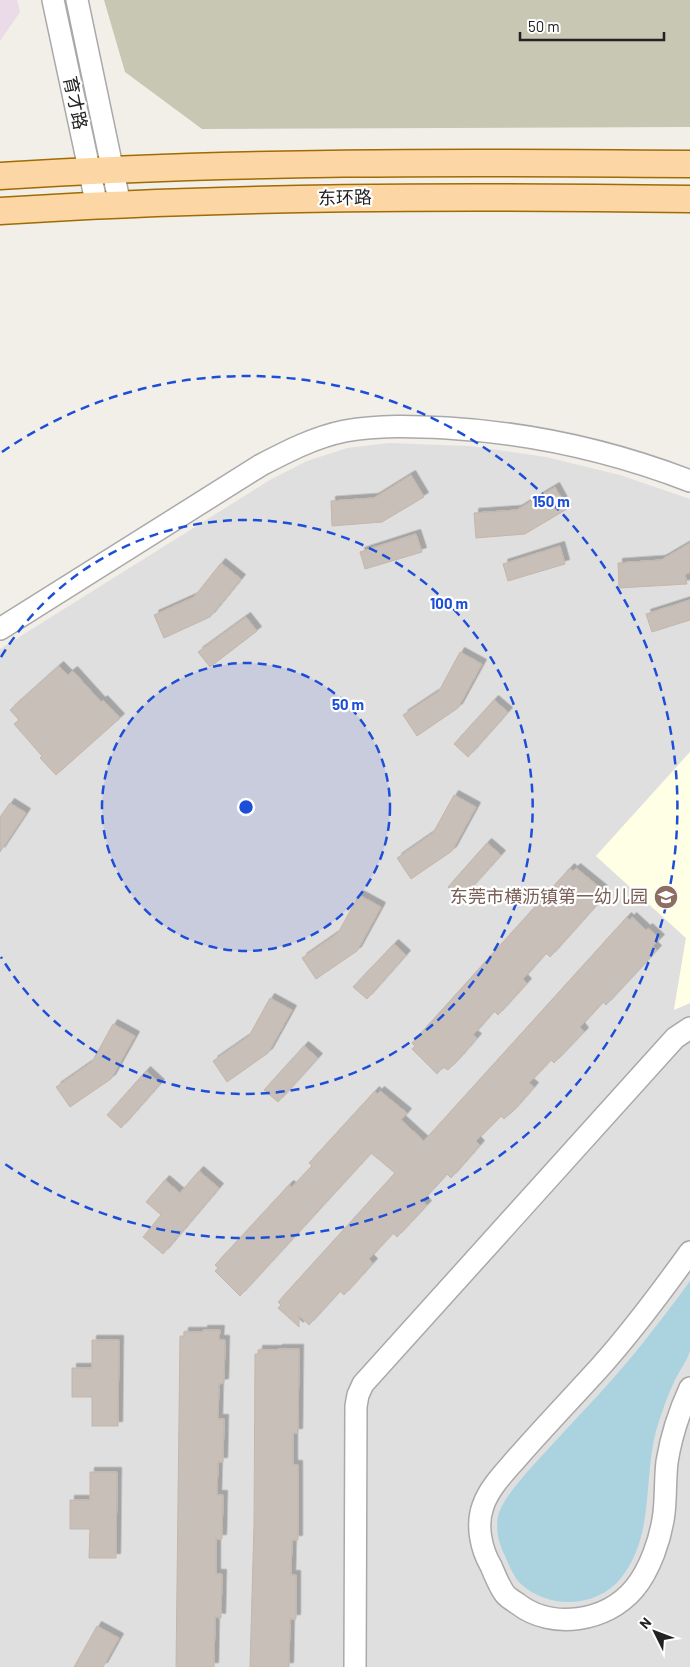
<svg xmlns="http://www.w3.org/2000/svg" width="690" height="1667" viewBox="0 0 690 1667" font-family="Barlow,'Noto Sans SC',sans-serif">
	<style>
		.residential { fill: #e0dfdf }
		.industrial { fill: #ebdbe8 }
		.education { fill: #ffffe5 }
		.construction { fill: #c7c7b4 }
		.water { fill: #aad3df }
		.building { fill: #c7bfb8; stroke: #c4b6ab; filter: url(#shadow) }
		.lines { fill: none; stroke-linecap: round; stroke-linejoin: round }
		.minor-casing { stroke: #a9a9a9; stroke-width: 24 }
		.major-casing { stroke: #a06b00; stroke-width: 29 }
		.minor { stroke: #fff; stroke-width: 21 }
		.major { stroke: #fcd6a4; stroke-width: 26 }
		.ring { fill: none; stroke: #1d4ed8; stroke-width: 2.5; stroke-dasharray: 9 6 }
		.labels { text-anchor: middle; stroke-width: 4.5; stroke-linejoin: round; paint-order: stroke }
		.street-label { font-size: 18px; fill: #222; stroke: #fff }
		.education-label { font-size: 18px; fill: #785e54; stroke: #fff; text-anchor: end }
		.centre { fill: #1d4ed8; stroke: #fff; stroke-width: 2.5 }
		.ring-label { font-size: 15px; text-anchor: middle; font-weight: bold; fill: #1d4ed8; stroke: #fff; stroke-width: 4.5; stroke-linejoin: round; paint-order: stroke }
	</style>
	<defs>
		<filter id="shadow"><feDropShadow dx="4.5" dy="-4.5" stdDeviation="0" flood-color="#0004"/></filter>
	</defs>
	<rect width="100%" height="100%" fill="#f2efe9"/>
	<polygon class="residential" points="389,443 470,446 546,457 620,475 690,499 690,752 596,856 686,938 674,1009 690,1003 690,1667 0,1667 0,649 270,480 307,461 347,448"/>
	<polygon class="industrial" points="0,0 17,0 20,12 0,41"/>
	<polygon class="education" points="690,752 690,1003 674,1010 686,938 596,856"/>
	<polygon class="construction" points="104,0 690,0 690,127 202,129 125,72"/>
	<path class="water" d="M690,1281C690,1303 690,1327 690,1350C689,1358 678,1373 674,1382C667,1397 661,1414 656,1431C643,1480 655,1535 621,1578C597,1608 549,1610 521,1584C514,1578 509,1565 505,1556C498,1543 494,1524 500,1510C507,1495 518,1483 528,1471C548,1449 568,1427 588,1406C625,1367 658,1325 690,1281Z"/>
	<g class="building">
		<polygon points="411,475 424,497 382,522 332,526 331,501 374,498"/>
		<polygon points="555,487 567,509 525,534 476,538 474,513 517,510"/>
		<polygon points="416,534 422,552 365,569 360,552"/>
		<polygon points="690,543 690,572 685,575 687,584 619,588 618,563 661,560"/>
		<polygon points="560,546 565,564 508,581 503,564"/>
		<polygon points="221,563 241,579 210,617 164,638 154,615 194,597"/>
		<polygon points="690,600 690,620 652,632 646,614"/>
		<polygon points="246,617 257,631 210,667 198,652"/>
		<polygon points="460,652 482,664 458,708 417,736 403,715 439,691"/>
		<polygon points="59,666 68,675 73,671 101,702 103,700 120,718 56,775 40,758 42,756 14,724 19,720 10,710"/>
		<polygon points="494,700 508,712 468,757 454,744"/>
		<polygon points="454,795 476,807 452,851 411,879 397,858 433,833"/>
		<polygon points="10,803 26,813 0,852 0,817"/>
		<polygon points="487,843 501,855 461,899 448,887"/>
		<polygon points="570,868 573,871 576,868 603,890 596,898 600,901 550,957 546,953 523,979 527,983 498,1015 494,1011 473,1035 477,1038 456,1062 448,1070 443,1067 437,1074 412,1049 415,1046 412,1043"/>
		<polygon points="359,895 381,907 357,951 316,979 302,958 338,933"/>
		<polygon points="627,917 630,920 632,917 646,930 648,928 660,939 653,946 657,950 606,1005 603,1002 580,1027 584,1032 554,1063 551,1060 529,1083 534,1087 513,1111 504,1119 501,1116 476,1141 480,1145 451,1178 447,1174 422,1201 427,1205 397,1237 393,1233 369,1259 373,1263 344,1295 340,1291 309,1325 299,1316 299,1327 278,1308 281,1305 278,1302 395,1173 371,1153 240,1296 215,1271 218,1268 215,1265 289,1185 292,1187 312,1166 309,1163 375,1091 377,1094 380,1091 407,1113 401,1120 424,1141"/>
		<polygon points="394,944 406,955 367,999 353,987"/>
		<polygon points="270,998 292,1010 268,1053 227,1082 213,1061 249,1036"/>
		<polygon points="113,1024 135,1036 111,1079 70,1107 56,1087 92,1062"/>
		<polygon points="304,1046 318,1058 278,1102 264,1090"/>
		<polygon points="146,1071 160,1084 121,1128 107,1115"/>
		<polygon points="199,1171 219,1188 163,1254 143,1237 161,1215 146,1202 165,1180 180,1193"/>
		<polygon points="203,1330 220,1330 219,1340 225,1340 224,1383 219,1384 218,1419 224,1419 223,1462 218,1462 217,1495 223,1495 222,1539 216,1539 216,1574 222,1574 221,1618 215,1617 214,1667 176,1667 180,1336 184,1336 184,1332 203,1332"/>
		<polygon points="92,1340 119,1340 118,1426 92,1426 92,1397 72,1397 72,1368 92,1368"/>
		<polygon points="278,1349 299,1349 298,1433 293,1433 293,1465 298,1465 298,1540 292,1540 291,1575 296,1575 296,1619 290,1619 289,1667 250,1667 254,1524 255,1354 258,1354 258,1350 277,1350"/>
		<polygon points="90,1472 117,1472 116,1558 89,1558 90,1529 70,1529 70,1500 90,1500"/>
		<polygon points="97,1626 119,1638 103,1667 74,1667"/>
	</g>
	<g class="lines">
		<g class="minor-casing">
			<g id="minor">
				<polyline points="53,0 97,206"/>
				<polyline points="77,0 120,205"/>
				<path d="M0,629L261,465C288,451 315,437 345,431C379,425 413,426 447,428C531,433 612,451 690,481"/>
				<path d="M690,1252C662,1291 633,1330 601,1366C573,1397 544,1427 517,1458C504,1473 489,1488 483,1506C476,1525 481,1549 491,1566C495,1575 499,1586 505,1594C508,1598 514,1601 518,1604C552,1630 606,1622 634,1589C650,1570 661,1538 664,1513C666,1496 665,1479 667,1462C671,1437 679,1412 690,1388"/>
				<polyline points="355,1667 356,1406 358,1395 363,1384 675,1038 690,1028"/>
			</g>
		</g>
		<g class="major-casing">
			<g id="major">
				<path d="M0,176C230,161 460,162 690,164"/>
				<path d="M0,211C230,196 460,196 690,199"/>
			</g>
		</g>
		<use href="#minor" class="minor"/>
		<use href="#major" class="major"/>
	</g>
	<circle cx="246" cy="807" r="144" fill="#1d4ed8" fill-opacity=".12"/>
	<g class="ring">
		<circle cx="246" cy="807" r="144"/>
		<path d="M1 657A287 287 0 1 1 1 957"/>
		<path d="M2 452A431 431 0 1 1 2 1162"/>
	</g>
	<defs>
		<g id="school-disc" transform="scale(1.25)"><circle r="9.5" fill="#8d6e63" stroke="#fff"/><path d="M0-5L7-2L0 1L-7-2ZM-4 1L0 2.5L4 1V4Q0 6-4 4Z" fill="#fff"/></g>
	</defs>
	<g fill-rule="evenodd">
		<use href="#school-disc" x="666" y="897"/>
	</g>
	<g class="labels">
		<g class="street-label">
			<text transform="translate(75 103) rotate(78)" y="6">育才路</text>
			<text transform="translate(345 198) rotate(-1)" y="6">东环路</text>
		</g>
		<g class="education-label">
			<text x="648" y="903">东莞市横沥镇第一幼儿园</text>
		</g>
	</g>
	<circle cx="246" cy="807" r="8" class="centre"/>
	<g class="ring-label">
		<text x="551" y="507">150 m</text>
		<text x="449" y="609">100 m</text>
		<text x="348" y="710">50 m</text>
	</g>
	<g transform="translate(655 1632) rotate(312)" stroke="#ffffff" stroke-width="4" paint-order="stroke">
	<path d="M0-4L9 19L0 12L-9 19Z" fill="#222222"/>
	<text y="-8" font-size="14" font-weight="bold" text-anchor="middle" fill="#222222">N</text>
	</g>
	<path d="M520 32v8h144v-8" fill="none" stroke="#222222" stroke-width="2.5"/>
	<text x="528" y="32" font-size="15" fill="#222222" stroke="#ffffff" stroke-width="4" paint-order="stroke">50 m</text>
</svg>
